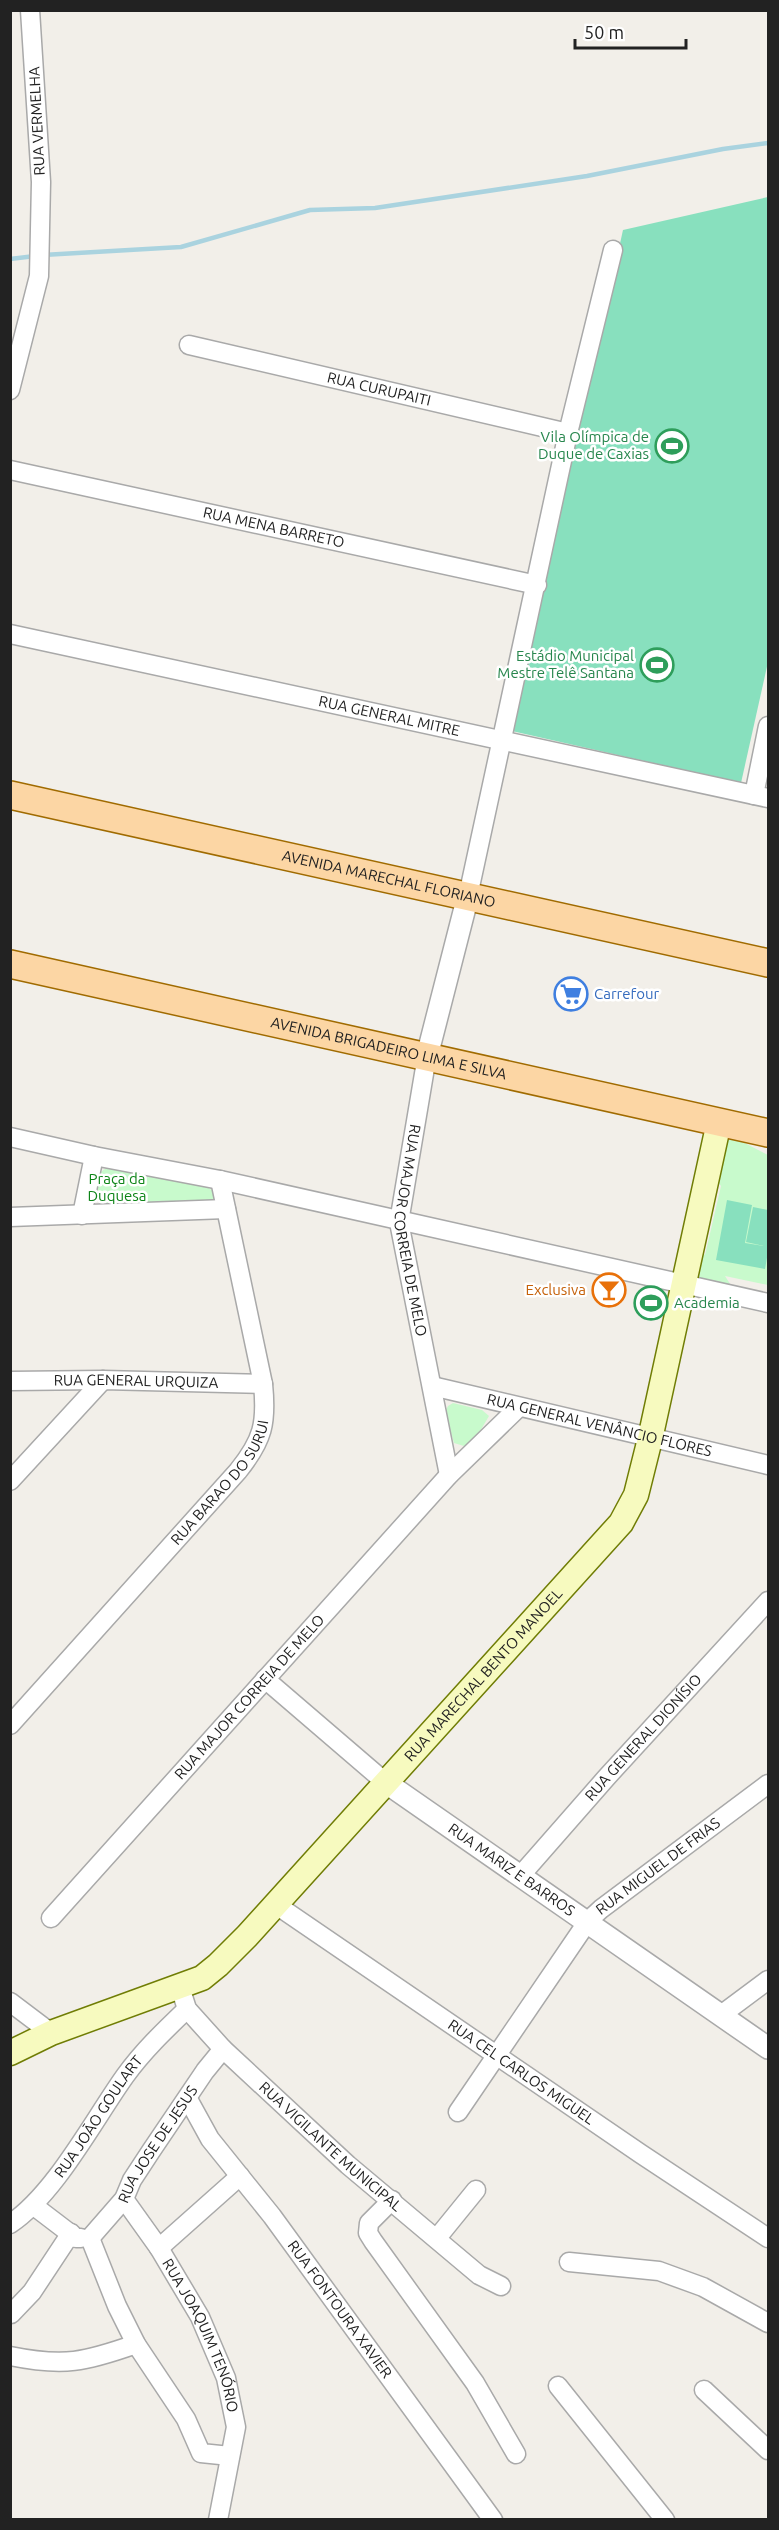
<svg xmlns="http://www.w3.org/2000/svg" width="779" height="2530" viewBox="0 0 779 2530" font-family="Ubuntu,sans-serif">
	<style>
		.park { fill: #c8facc }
		.pitch { fill: #88e0be }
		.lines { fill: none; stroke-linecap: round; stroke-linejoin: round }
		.stream { stroke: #aad3df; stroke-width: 4.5 }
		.minor-casing { stroke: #a9a9a9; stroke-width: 21 }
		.tertiary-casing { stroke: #a9a9a9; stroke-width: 24 }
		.secondary-casing { stroke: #707d05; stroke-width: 27 }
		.primary-casing { stroke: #a06b00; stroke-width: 30 }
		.minor { stroke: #fff; stroke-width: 18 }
		.tertiary { stroke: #fff; stroke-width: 21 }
		.secondary { stroke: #f7fabf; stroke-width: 24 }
		.primary { stroke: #fcd6a4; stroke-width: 27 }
		.labels { text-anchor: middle; stroke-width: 5; stroke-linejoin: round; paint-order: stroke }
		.street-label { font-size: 15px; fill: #222; stroke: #fff }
		.leisure-label { font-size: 15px; fill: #27864d; stroke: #fff; text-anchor: end }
		.shop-label { font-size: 15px; fill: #366cbe; stroke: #fff; text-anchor: start }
		.park-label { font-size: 15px; fill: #0c8416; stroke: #fff }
		.food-label { font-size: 15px; fill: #c56008; stroke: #fff; text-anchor: end }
	</style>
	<rect width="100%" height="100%" fill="#f2efe9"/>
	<g class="park">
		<polygon points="722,1140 739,1140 768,1155 768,1285 725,1276 734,1290 698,1282 692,1269 697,1246 705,1255 721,1186 712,1174"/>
		<path d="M111,1167L207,1187L213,1191L215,1201L109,1207C92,1198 90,1171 111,1167Z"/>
		<polygon points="453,1403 482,1410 489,1416 476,1438 464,1446 454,1443 445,1412 448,1406"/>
	</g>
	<g class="pitch">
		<polygon points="768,197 768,662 741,783 512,731 623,230"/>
		<polygon points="727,1200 752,1205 745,1243 764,1246 746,1242 753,1207 768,1210 768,1252 765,1269 716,1260"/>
	</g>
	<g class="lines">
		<g class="stream">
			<polyline points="43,255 181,247 310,210 375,208 587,176 723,149 768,143"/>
			<polyline points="10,259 35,256"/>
		</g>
		<g class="minor-casing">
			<g id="minor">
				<path id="s1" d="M189,345L568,433"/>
				<polyline points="10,390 39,276 41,182 30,10"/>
				<path id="s2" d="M10,470L537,585"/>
				<path id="s3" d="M10,634L768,798"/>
				<polyline points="754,795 768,726"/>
				<polyline points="468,896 568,433 613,250"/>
				<path id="s4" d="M427,1056L399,1222L449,1475"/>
				<polyline points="10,1137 94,1156 220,1180 768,1303"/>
				<polyline points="82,1215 94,1156"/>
				<polyline points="10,1217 226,1209"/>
				<path id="s5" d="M10,1381L103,1380L263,1384"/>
				<path id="s6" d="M432,1386L768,1465"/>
				<polyline points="10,1481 103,1380"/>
				<polyline points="265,1679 385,1782"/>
				<path id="s7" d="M10,1725L238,1471C263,1440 267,1423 263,1384L220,1180"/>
				<path id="s8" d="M521,1875L606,1778L768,1601"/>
				<path id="s9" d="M275,1904L641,2154L768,2238"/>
				<path id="s10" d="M51,1918L449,1475L518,1408"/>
				<path id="s11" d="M180,1987L187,2009L223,2049L348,2165L479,2275L501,2286"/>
				<polyline points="10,2002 51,2033"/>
				<polyline points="721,2015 768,1980"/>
				<path id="s12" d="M188,2099L210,2139L272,2216L493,2520"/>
				<path id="s13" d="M458,2112L588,1921L601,1909L768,1784"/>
				<path id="s14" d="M124,2199L159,2248L200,2317L226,2378L236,2427L218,2520"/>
				<polyline points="392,2200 369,2223 368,2233 373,2241 475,2383 516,2454"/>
				<polyline points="34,2206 76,2238 81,2238"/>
				<path id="s15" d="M10,2224C55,2194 93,2121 125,2076C143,2051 165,2030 187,2009"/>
				<polyline points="90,2238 117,2306 136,2344 186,2419 201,2453 230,2456"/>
				<path id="s16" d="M90,2238L124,2199L132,2180L151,2151L205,2071L223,2049"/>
				<polyline points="437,2238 476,2190"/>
				<polyline points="159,2248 240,2176"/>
				<polyline points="569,2262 659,2271 703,2287 768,2323"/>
				<polyline points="11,2314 32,2292 71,2233"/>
				<path d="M10,2356C64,2367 85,2362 136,2344"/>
				<polyline points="558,2386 665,2520"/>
				<polyline points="704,2390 768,2450"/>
			</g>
		</g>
		<g class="tertiary-casing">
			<g id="tertiary">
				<polyline points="427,1056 468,896"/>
				<path id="s17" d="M385,1782L768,2048"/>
			</g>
		</g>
		<g class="secondary-casing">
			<g id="secondary">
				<path id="s18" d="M10,2053L51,2033L202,1978L218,1965L247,1936L621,1523L636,1495L650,1439L719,1122"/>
			</g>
		</g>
		<g class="primary-casing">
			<g id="primary">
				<path id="s19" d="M10,795L768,963"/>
				<path id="s20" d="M10,964L768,1133"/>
			</g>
		</g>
		<use href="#minor" class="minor"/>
		<use href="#tertiary" class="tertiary"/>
		<use href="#secondary" class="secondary"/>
		<use href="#primary" class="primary"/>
	</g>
	<defs>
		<g id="stadium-ring" transform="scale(1.725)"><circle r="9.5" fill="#fff" stroke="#2e9e5b" stroke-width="1.5"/><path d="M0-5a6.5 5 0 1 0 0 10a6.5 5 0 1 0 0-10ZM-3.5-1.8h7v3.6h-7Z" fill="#2e9e5b"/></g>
		<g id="supermarket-ring" transform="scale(1.725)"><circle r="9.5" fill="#fff" stroke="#3f7fe0" stroke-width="1.5"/><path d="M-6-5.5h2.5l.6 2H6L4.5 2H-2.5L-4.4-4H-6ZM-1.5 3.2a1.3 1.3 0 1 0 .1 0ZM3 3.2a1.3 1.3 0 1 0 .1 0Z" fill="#3f7fe0"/></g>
		<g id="bar-ring" transform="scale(1.725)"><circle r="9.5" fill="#fff" stroke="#e8710a" stroke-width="1.5"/><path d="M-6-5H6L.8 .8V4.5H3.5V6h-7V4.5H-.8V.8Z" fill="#e8710a"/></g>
	</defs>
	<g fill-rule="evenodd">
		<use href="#stadium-ring" x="672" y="446"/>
		<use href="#stadium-ring" x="657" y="665"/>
		<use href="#supermarket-ring" x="571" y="994"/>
		<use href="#bar-ring" x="609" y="1290"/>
		<use href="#stadium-ring" x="651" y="1303"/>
	</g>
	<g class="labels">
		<g class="street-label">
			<text transform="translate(37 121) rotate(-93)" y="5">RUA VERMELHA</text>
			<text dy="5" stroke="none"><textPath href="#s1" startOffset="195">RUA CURUPAITI</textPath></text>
			<text dy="5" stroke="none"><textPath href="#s2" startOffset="270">RUA MENA BARRETO</textPath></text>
			<text dy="5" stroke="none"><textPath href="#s3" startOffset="388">RUA GENERAL MITRE</textPath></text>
			<text dy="5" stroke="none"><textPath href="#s19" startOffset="388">AVENIDA MARECHAL FLORIANO</textPath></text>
			<text dy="5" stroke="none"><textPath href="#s20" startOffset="388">AVENIDA BRIGADEIRO LIMA E SILVA</textPath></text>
			<text dy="5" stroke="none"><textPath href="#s4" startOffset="177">RUA MAJOR CORREIA DE MELO</textPath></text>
			<text dy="5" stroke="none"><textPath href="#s5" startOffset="126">RUA GENERAL URQUIZA</textPath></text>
			<text dy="5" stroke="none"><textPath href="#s6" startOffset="172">RUA GENERAL VENÂNCIO FLORES</textPath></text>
			<text dy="5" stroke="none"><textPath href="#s7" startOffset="322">RUA BARAO DO SURUI</textPath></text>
			<text dy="5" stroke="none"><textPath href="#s18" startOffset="620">RUA MARECHAL BENTO MANOEL</textPath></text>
			<text dy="5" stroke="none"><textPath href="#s10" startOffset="297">RUA MAJOR CORREIA DE MELO</textPath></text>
			<text dy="5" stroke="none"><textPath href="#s8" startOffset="184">RUA GENERAL DIONÍSIO</textPath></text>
			<text dy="5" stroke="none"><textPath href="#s13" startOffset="320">RUA MIGUEL DE FRIAS</textPath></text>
			<text dy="5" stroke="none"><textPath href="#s17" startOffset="154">RUA MARIZ E BARROS</textPath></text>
			<text dy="5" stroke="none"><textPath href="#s9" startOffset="298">RUA CEL CARLOS MIGUEL</textPath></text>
			<text dy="5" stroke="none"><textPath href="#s15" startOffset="140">RUA JOĀO GOULART</textPath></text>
			<text dy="5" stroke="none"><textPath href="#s16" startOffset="116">RUA JOSE DE JESUS</textPath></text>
			<text dy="5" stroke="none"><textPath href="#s11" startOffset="222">RUA VIGILANTE MUNICIPAL</textPath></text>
			<text dy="5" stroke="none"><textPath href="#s12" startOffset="260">RUA FONTOURA XAVIER</textPath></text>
			<text dy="5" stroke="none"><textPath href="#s14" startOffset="158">RUA JOAQUIM TENÓRIO</textPath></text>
		</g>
		<g class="leisure-label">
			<text x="649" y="442">Vila Olímpica de<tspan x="649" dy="17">Duque de Caxias</tspan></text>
			<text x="634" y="661">Estádio Municipal<tspan x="634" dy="17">Mestre Telê Santana</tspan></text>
			<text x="674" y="1308" text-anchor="start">Academia</text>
		</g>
		<g class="shop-label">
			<text x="594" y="999">Carrefour</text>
		</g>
		<g class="park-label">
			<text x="117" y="1184">Praça da<tspan x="117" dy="17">Duquesa</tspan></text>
		</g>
		<g class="food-label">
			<text x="586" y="1295">Exclusiva</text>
		</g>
	</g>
	<rect width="779" height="2530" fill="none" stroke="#222222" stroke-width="24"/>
	<path d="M575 39v9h111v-9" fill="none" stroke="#222222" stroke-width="3"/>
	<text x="584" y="39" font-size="18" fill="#222222" stroke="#ffffff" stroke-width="4.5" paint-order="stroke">50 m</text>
</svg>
